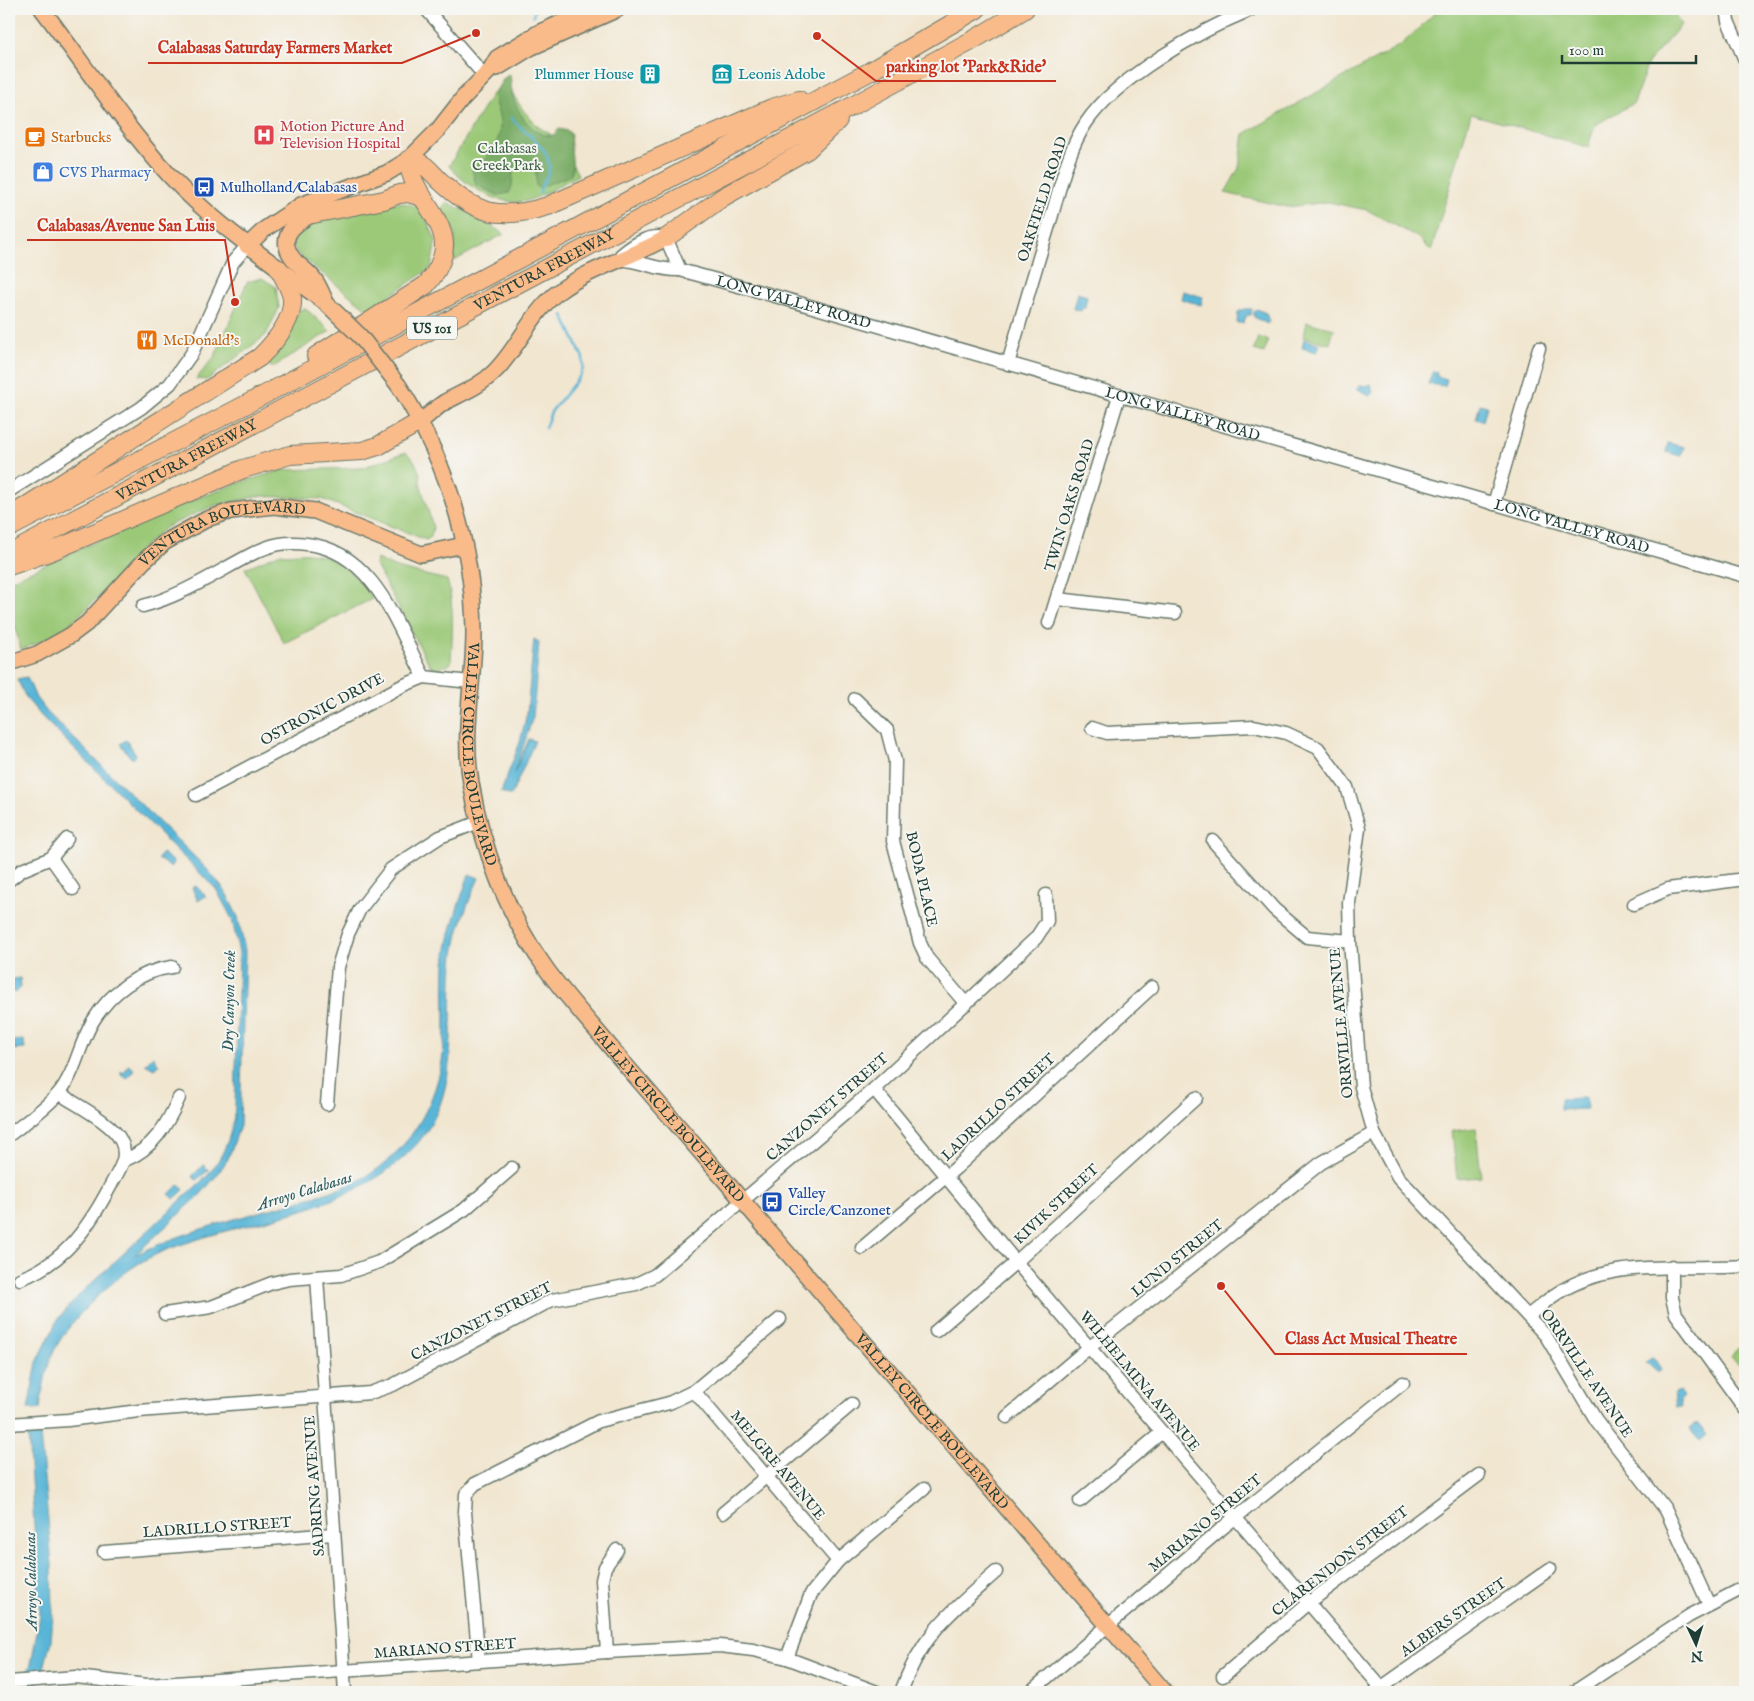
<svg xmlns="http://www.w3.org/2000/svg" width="1754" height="1701" viewBox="0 0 1754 1701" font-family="'IM FELL English',serif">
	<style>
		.green { fill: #9bc978; stroke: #5d8356 }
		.forest { fill: #7cad68; stroke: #4e754e }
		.water { fill: #59b5d7; stroke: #3c7986 }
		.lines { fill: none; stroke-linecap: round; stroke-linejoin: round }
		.stream { stroke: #59b5d7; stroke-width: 2.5 }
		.minor-casing { stroke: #68786b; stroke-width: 15 }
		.major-casing { stroke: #68786b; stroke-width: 18 }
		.highway-casing { stroke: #68786b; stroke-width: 20 }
		.minor { stroke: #fff; stroke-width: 12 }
		.major { stroke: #fabb8b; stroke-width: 15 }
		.highway { stroke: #fabb8b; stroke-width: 18 }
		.major-bridge-casing { stroke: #68786b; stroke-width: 18; stroke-linecap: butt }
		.major-bridge { stroke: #fabb8b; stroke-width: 15 }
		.labels { text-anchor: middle; stroke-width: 4; stroke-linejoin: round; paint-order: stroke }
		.shield { fill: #f6f6f2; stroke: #60746d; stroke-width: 1 }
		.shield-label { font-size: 14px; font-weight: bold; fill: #1f3d34 }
		.culture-label { font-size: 15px; fill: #0d838f; stroke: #f6f6f2; text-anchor: end }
		.health-label { font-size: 15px; fill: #be3a42; stroke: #f6f6f2; text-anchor: start }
		.food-label { font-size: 15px; fill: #c56008; stroke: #f6f6f2; text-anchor: start }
		.park-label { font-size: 15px; fill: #3e6045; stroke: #f6f6f2 }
		.shop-label { font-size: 15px; fill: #366cbe; stroke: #f6f6f2; text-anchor: start }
		.transit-label { font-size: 15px; fill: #164399; stroke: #f6f6f2; text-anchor: start }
		.street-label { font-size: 15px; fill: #1f3d34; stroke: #f6f6f2 }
		.water-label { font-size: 16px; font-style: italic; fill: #2e5b5d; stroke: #f6f6f2 }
		.leader { fill: none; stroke: #c8321e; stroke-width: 2 }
		.callout-dot { fill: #c8321e; stroke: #f6f6f2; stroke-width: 2 }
		.callout-label { font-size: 16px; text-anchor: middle; font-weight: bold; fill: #c8321e; stroke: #f6f6f2; stroke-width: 4; stroke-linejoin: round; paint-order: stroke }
	</style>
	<rect width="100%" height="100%" fill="#f6f6f2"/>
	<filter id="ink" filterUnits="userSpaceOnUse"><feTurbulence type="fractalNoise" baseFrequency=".02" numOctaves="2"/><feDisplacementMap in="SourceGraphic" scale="10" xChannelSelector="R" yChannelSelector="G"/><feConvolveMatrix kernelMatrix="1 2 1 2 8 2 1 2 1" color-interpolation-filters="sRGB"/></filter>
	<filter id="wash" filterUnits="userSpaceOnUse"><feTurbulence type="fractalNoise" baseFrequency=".0096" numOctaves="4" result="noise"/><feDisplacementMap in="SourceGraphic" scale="20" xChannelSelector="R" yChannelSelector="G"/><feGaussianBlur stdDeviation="1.12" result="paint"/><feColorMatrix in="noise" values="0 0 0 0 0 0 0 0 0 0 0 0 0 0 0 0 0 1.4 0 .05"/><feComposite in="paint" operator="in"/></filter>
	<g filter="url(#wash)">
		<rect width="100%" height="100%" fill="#f1e6d0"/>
		<g class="green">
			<polygon points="1439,9 1672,9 1681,25 1648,63 1634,103 1595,125 1588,147 1471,114 1431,251 1417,237 1367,210 1328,202 1287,207 1225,193 1239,168 1244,134 1402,44"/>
			<path d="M505,82L523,110L537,126L560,140L578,175C563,183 542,197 526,201C500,207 464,185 449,166L493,92Z"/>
			<polygon points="399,202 420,207 436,240 431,268 368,310 299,255 292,244 301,223"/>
			<polygon points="447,203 467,211 504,234 454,261 455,234 442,207"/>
			<polygon points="262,278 276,287 279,308 266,335 207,380 196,379 215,356 247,282"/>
			<polygon points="305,308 330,331 272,368 265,360 300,310"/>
			<polygon points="1307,322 1334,329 1330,344 1303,337"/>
			<polygon points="1258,337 1268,340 1264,353 1254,350"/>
			<polygon points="406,452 414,460 420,474 420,483 433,527 431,537 426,540 322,499 259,496 213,506 166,527 139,551 112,584 61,632 21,650 9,602 9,581 171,508 242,482 282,470 362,468"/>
			<path d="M281,553C290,555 299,552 308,553C337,556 358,575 372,599L284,643L245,568Z"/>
			<path d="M377,559L396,568L447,580C455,606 452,637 451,663L448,666H442L441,670L430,666L375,564Z"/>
			<polygon points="1476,1128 1481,1177 1457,1179 1452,1131"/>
			<polygon points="1738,1348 1745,1352 1745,1359 1741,1366 1731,1358"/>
		</g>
		<path class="forest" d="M510,74C511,81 511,89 513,97C518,114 533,136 552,136L559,129L568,131L571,134C569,147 575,165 571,175L538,188L536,186V167L534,164L527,162L513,171L512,186L509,193L498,195L476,185L472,169C489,156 502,143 500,121C499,112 494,104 494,94L504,78Z"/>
		<g class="water">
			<polygon points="1183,291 1203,297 1201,305 1181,299"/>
			<polygon points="1077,293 1087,296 1085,308 1082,308 1081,311 1073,309"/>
			<polygon points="1244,309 1252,309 1251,315 1247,315 1243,323 1237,323 1238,312"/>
			<polygon points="1257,309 1266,313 1269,322 1267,324 1254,317 1254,312"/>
			<polygon points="1304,339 1320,344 1317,352 1302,348"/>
			<polygon points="1433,371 1437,372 1436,376 1447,379 1445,386 1428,384"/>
			<polygon points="1371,384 1373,393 1369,396 1357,388 1360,385 1367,386"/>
			<polygon points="1480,404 1487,406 1483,421 1476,419"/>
			<polygon points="1668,443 1684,447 1681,456 1666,452"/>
			<polygon points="534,639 539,642 533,717 514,773 529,739 535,741 511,796 501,792 520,742 527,713"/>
			<path d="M27,677L36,698L47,712L208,870L225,891L238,917L245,951L240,1126L228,1159L217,1175L201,1194L135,1255C184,1231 239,1218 292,1203C322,1194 354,1187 379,1168C412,1142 432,1108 441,1067C448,1034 443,999 445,965C447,934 459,904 469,874L479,878C468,902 457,929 454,955C446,1020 464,1089 417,1144C364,1204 278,1215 205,1237C187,1243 168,1248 151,1257C132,1266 117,1279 101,1293C80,1313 56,1338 48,1367C44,1381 42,1395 40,1409H28L37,1362L58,1319L81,1293L208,1175C225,1154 232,1134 235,1108L239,953L232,919L216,889L42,717L26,698L17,679Z"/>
			<polygon points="126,740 136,754 134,758 131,758 120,744"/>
			<polygon points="162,853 174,862 170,867 158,859"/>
			<polygon points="196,886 206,896 198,901 192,888"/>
			<polygon points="20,978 21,986 16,993 11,991 13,979"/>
			<polygon points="24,1040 25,1049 9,1050 9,1041"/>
			<polygon points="153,1056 159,1065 154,1069 145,1064"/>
			<polygon points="128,1065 134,1069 127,1079 121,1074 121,1071 124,1073"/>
			<polygon points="1586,1098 1587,1109 1560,1110 1560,1099"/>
			<polygon points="204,1165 209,1170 196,1180 192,1176"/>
			<polygon points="179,1184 184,1190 174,1199 169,1194"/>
			<polygon points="1653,1357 1661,1369 1658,1373 1646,1362"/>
			<polygon points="1679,1391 1683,1395 1680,1400 1681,1407 1676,1407 1674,1393"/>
			<polygon points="1697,1423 1707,1435 1700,1441 1689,1429"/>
			<polygon points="40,1434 52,1564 53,1615 51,1641 44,1668 33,1692 19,1692 31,1664 40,1615 28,1435"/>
		</g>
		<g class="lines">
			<g class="stream">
				<polyline points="533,16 535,9"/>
				<path d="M511,117C523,134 552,145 549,171C547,179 540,184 540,193"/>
				<polyline points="545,428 551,412 580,376 583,368 583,358 563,315"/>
			</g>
		</g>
	</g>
	<g filter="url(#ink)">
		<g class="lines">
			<g class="minor-casing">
				<g id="minor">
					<polyline points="426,9 484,75"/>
					<polyline points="1726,9 1728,21 1745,60"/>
					<path d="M621,255C634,244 649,234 666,238L680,270"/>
					<path id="s1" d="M620,259C641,261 659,271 680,270L768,294L1745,576"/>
					<path d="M1008,364C1022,314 1037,264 1052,215C1061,184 1068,150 1086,123C1117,77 1199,31 1250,10"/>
					<polyline points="9,491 141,408 170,384 192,353 233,262 247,246"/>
					<polyline points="1494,504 1539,348"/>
					<polyline points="1058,599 1175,613"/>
					<path d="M143,606C182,596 217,572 252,554C271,544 287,541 307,544C374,551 397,626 424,677"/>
					<polyline points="1049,623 1119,396"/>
					<polyline points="855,699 887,730 895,761 893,841 920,943 927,958 966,1004"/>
					<polyline points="1092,728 1107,733 1254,726 1286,733 1318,748 1347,787 1359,828 1349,903 1350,941 1361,1087 1374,1133 1398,1177 1546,1336 1596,1420 1666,1510 1709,1605"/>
					<polyline points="196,795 402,686 424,677 470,682"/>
					<polyline points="1213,841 1274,909 1307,937 1350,941"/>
					<polyline points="51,858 73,889"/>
					<polyline points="9,880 22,870 51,858 67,839"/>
					<polyline points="1634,904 1668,889 1745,879"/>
					<polyline points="874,1089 1016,1262 1385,1692"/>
					<polyline points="327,1104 338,967 348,934 360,909 391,869 440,837 479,822"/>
					<path d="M9,1135C26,1122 45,1109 59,1093C76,1072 79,1044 93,1021C110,993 139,971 172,967"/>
					<path d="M125,1160C153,1149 167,1125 179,1098"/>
					<polyline points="862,1248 956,1168 1152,987"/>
					<polyline points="1672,1266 1672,1298 1676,1314 1745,1409"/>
					<polyline points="317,1277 345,1692"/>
					<path d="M20,1279C66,1262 90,1225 112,1183C119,1170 129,1157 121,1141C113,1123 76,1105 59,1093"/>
					<polyline points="165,1314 211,1307 272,1283 289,1279 341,1275 379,1262 464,1210 512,1168"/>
					<path d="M1529,1315C1537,1309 1545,1302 1553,1296C1611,1256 1680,1271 1745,1266"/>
					<polyline points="936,1331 1016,1262 1196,1098"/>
					<polyline points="694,1391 838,1561"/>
					<polyline points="1007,1417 1080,1355 1321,1163 1374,1133"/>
					<polyline points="9,1424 68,1420 139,1411 370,1393 393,1385 552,1300 636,1284 655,1275 874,1089 1036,938 1047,921 1046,895"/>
					<polyline points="1080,1501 1162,1432"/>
					<polyline points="723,1513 852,1404"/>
					<polyline points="104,1552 333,1534"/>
					<polyline points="607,1652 602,1580 605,1567 617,1550"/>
					<polyline points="787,1658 811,1594 838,1561 924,1489"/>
					<polyline points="479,1661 465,1512 466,1494 475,1484 599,1421 669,1403 694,1391 780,1319"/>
					<polyline points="1223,1676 1307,1604 1479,1475"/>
					<polyline points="9,1682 76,1677 147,1685 607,1652 720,1646 753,1650 787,1658 877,1692"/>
					<path d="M901,1692C921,1634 952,1611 996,1572"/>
					<polyline points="1030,1692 1226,1525 1403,1383"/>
					<polyline points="1375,1692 1550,1569"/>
					<polyline points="1574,1692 1689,1616 1745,1587"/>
				</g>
			</g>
			<g class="major-casing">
				<g id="major">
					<path d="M42,9C84,64 122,123 169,175C215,225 273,263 327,304"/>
					<polyline points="497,68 530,48 618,9"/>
					<path d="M324,209C303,218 271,233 295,261C301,267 309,272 314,279C319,285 322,294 325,300"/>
					<polyline points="247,246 265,229 301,205 387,173 408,160 438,130 463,98 490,70 497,58 538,33 592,9"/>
					<path id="s2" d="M399,386C446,460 473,544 474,632C474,683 462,732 471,783C482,848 508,917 547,970C569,1000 594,1027 617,1055L1165,1692"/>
					<path d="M421,421C429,415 437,407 445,402C462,393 480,386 494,372C518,349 530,314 558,292C591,267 631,258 666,238"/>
					<path id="s3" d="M9,663L37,654L71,635L87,623L144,561L165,542L207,519L231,511L274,506L315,511L421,554L464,545"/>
				</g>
			</g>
			<g class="highway-casing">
				<g id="highway">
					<polyline points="313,214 384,200 399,194 408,193 423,197"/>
					<polyline points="666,238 723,197 807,150 838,120"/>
					<path d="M316,356L426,285C473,230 414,210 408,160C425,162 428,169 439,180C475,214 500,221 548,206L772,108L799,100"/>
					<path d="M9,517L260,357C274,343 294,320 292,298C290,288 284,278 279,269"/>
					<polyline points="9,528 245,405 869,72 977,9"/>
					<path id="s4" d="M9,554L856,104L973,40L1025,9"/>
					<polyline points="9,566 52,551 243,469 290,455 362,451 378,446 421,421"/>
				</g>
			</g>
			<use href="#minor" class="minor"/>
			<use href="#major" class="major"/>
			<use href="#highway" class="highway"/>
			<g class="major-bridge-casing">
				<polyline id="major-bridge" points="327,304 360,336 399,386"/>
			</g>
			<use href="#major-bridge" class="major-bridge"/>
		</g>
	</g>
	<defs>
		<g id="building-square" transform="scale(1.125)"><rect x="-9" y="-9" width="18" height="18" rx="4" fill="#0f9aa8" stroke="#f6f6f2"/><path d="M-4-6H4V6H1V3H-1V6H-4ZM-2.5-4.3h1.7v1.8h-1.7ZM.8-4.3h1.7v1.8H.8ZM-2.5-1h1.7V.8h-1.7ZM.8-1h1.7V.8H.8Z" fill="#fff"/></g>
		<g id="museum-square" transform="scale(1.125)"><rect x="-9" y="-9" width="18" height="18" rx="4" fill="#0f9aa8" stroke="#f6f6f2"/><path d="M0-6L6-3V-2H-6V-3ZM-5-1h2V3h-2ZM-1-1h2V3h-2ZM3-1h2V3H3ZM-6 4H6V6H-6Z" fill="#fff"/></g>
		<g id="hospital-square" transform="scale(1.125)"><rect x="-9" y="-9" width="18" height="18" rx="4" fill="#e0444e" stroke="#f6f6f2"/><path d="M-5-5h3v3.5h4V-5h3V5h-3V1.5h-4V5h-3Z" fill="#fff"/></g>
		<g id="cafe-square" transform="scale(1.125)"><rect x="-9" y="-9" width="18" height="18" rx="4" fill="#e8710a" stroke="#f6f6f2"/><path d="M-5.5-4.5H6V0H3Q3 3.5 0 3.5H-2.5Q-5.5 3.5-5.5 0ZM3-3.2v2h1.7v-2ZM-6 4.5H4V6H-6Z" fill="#fff"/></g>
		<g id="shop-square" transform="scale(1.125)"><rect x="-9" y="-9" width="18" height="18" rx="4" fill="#3f7fe0" stroke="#f6f6f2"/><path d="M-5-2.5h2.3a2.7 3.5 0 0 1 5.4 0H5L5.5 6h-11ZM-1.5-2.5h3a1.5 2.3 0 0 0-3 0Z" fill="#fff"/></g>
		<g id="bus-square" transform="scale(1.125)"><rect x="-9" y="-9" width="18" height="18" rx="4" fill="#1a4fb4" stroke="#f6f6f2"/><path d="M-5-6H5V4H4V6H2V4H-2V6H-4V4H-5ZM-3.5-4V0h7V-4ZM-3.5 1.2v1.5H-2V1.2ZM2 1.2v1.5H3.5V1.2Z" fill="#fff"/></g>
		<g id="restaurant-square" transform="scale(1.125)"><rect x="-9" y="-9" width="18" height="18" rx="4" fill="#e8710a" stroke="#f6f6f2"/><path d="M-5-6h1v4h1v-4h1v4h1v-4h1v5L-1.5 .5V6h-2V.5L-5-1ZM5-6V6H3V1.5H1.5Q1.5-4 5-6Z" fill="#fff"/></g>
	</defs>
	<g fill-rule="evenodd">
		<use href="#building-square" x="650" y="74"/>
		<use href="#museum-square" x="722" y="74"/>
		<use href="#hospital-square" x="264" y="135"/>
		<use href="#cafe-square" x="35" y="137"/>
		<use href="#shop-square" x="43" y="172"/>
		<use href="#bus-square" x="204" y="187"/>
		<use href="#restaurant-square" x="147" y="340"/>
		<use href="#bus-square" x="772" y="1202"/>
	</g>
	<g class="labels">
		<rect class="shield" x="407" y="316.5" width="50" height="23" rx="4"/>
		<g class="shield-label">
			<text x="432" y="333">US 101</text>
		</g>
		<g class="culture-label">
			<text x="634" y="79">Plummer House</text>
			<text x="738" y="79" text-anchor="start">Leonis Adobe</text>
		</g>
		<g class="health-label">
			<text x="280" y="131">Motion Picture And<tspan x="280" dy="17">Television Hospital</tspan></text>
		</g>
		<g class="food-label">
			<text x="51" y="142">Starbucks</text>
			<text x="163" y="345">McDonald's</text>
		</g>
		<g class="park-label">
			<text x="507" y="153">Calabasas<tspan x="507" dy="17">Creek Park</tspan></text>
		</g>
		<g class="shop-label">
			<text x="59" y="177">CVS Pharmacy</text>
		</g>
		<g class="transit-label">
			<text x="220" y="192">Mulholland/Calabasas</text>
			<text x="788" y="1198">Valley<tspan x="788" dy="17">Circle/Canzonet</tspan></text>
		</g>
		<g class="street-label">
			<text transform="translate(1042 199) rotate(-72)" y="5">OAKFIELD ROAD</text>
			<text dy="5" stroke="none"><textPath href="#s4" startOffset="606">VENTURA FREEWAY</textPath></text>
			<text dy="5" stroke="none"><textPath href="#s1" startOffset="179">LONG VALLEY ROAD</textPath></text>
			<text dy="5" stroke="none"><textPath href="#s1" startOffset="584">LONG VALLEY ROAD</textPath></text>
			<text dy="5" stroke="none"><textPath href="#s4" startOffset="201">VENTURA FREEWAY</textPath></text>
			<text transform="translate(1069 505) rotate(-73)" y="5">TWIN OAKS ROAD</text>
			<text dy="5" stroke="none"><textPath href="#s1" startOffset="989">LONG VALLEY ROAD</textPath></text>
			<text dy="5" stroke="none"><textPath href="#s3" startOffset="259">VENTURA BOULEVARD</textPath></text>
			<text transform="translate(322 709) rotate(-28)" y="5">OSTRONIC DRIVE</text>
			<text dy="5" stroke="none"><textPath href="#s2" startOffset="384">VALLEY CIRCLE BOULEVARD</textPath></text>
			<text transform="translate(922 879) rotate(77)" y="5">BODA PLACE</text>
			<text transform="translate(1341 1023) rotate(-95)" y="5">ORRVILLE AVENUE</text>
			<text transform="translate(827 1107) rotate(-41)" y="5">CANZONET STREET</text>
			<text transform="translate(998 1107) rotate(-43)" y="5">LADRILLO STREET</text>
			<text dy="5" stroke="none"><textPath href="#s2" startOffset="804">VALLEY CIRCLE BOULEVARD</textPath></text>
			<text transform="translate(1056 1204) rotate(-43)" y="5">KIVIK STREET</text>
			<text transform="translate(1177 1258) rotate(-39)" y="5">LUND STREET</text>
			<text transform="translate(481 1321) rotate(-27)" y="5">CANZONET STREET</text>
			<text transform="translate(1587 1373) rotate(56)" y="5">ORRVILLE AVENUE</text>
			<text transform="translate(1140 1381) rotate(50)" y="5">WILHELMINA AVENUE</text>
			<text dy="5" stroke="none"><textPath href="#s2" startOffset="1209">VALLEY CIRCLE BOULEVARD</textPath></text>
			<text transform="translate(778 1465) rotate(50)" y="5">MELGRE AVENUE</text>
			<text transform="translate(314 1486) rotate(-94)" y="5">SADRING AVENUE</text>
			<text transform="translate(1205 1523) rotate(-40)" y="5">MARIANO STREET</text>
			<text transform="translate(217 1527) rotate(-4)" y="5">LADRILLO STREET</text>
			<text transform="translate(1340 1561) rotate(-38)" y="5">CLARENDON STREET</text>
			<text transform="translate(1453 1617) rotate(-35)" y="5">ALBERS STREET</text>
			<text transform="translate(445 1648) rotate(-4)" y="5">MARIANO STREET</text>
		</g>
		<g class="water-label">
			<text transform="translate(228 1001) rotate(-89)" y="6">Dry Canyon Creek</text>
			<text transform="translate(304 1190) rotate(-17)" y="6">Arroyo Calabasas</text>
			<text transform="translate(30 1581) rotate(-91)" y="6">Arroyo Calabasas</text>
		</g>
	</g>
	<path class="leader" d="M476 33L402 63H148M817 36L876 81H1056M235 302L225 240H27M1221 1286L1275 1354H1467"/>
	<g class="callout-dot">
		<circle cx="476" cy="33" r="5"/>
		<circle cx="817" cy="36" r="5"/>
		<circle cx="235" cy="302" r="5"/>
		<circle cx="1221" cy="1286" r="5"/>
	</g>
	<g class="callout-label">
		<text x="275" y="53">Calabasas Saturday Farmers Market</text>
		<text x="966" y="72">parking lot 'Park&amp;Ride'</text>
		<text x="126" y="231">Calabasas/Avenue San Luis</text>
		<text x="1371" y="1344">Class Act Musical Theatre</text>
	</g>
	<rect width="1754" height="1701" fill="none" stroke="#f6f6f2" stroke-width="30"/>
	<g transform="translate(1696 1644) rotate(176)" stroke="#f6f6f2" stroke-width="4" paint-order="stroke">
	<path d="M0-4L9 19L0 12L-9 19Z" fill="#1f3d34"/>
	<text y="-8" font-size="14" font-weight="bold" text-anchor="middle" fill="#1f3d34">N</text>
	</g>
	<path d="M1562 55v8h134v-8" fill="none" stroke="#1f3d34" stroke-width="2.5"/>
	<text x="1569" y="55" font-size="15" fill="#1f3d34" stroke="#f6f6f2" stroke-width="4" paint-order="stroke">100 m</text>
</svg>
